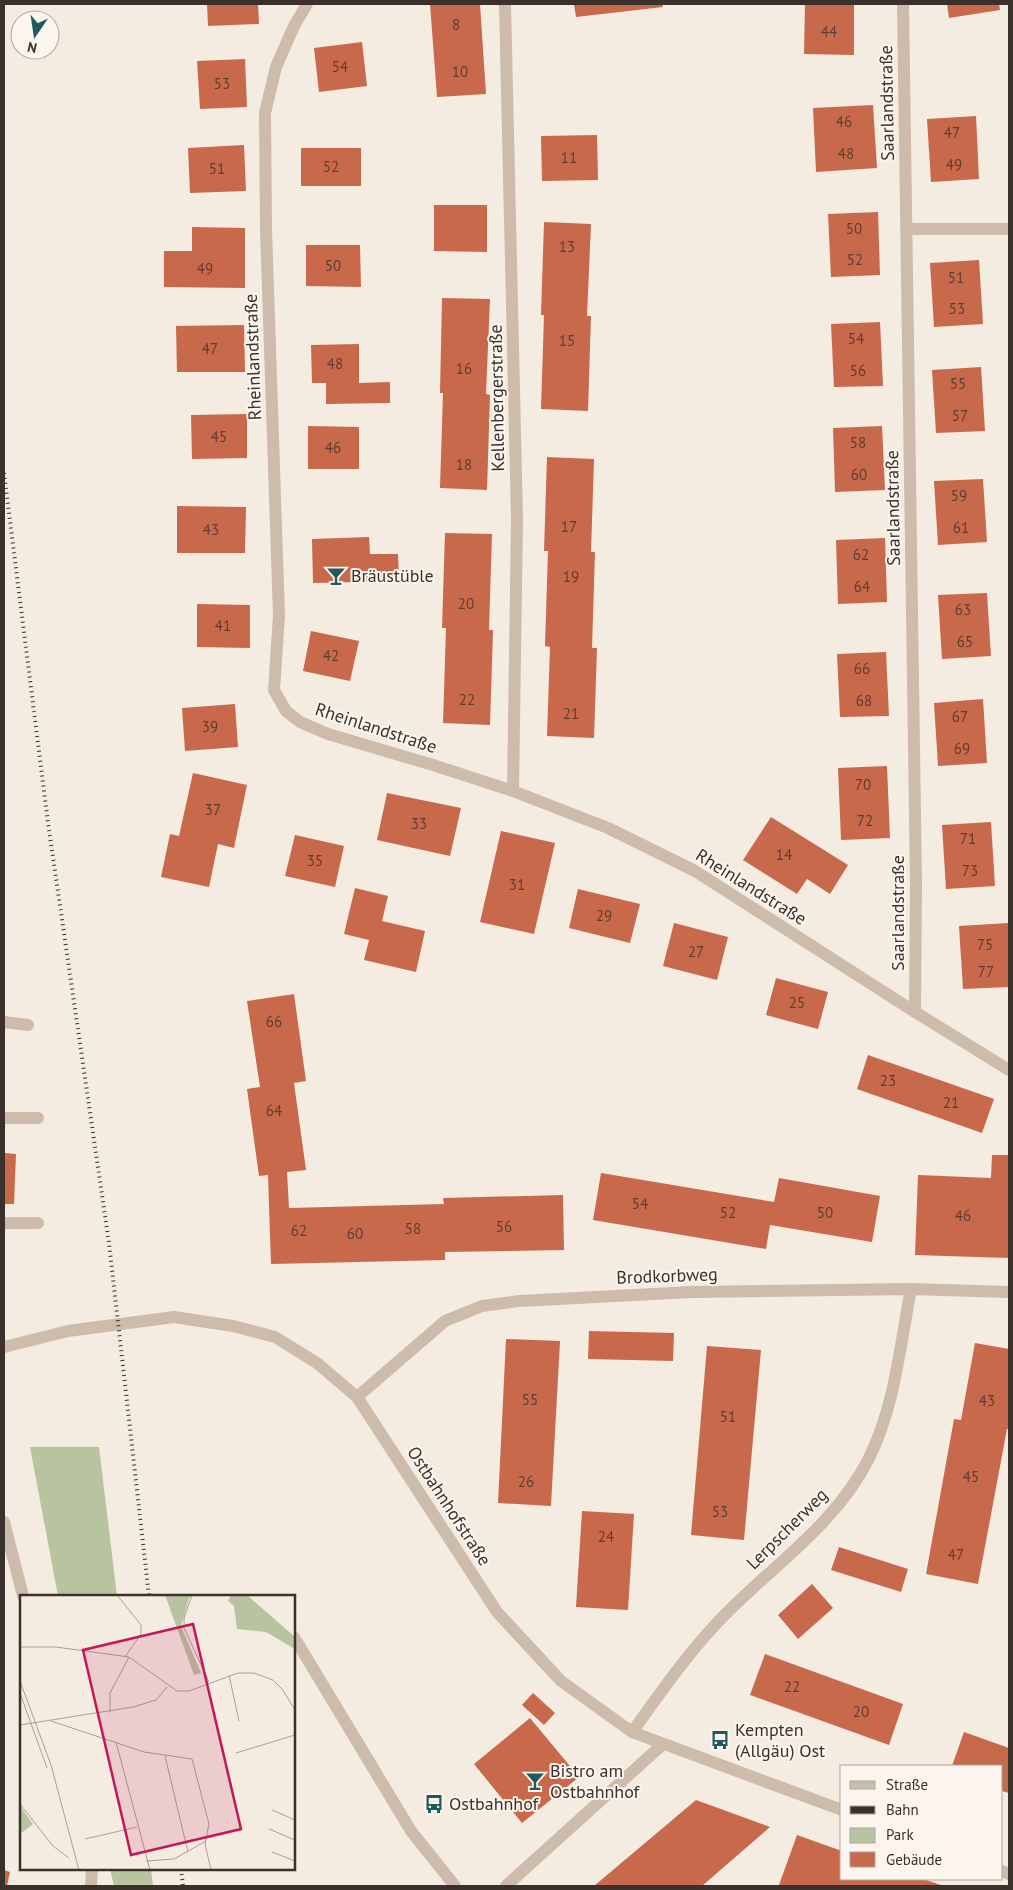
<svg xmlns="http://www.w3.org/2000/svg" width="1013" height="1890" viewBox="0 0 1013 1890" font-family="'PT Sans',sans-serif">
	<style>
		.green { fill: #b8c4a0 }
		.building { fill: #c8694b }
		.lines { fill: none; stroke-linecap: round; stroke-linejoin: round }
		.lane { stroke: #cdbbac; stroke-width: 12 }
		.street { stroke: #cdbbac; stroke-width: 12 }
		.rail { stroke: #3b302b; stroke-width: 4; stroke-dasharray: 1 4; stroke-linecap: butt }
		.labels { text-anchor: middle; stroke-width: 4; stroke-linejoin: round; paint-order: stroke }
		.number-label { font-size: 15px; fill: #5e3e33 }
		.street-label { font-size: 18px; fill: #3b302b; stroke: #fbf5ee }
		.poi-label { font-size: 18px; fill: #3b302b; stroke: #fbf5ee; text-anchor: start }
		.inset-road { fill: none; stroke: #aaa098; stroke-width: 1 }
		.view { fill: #c2185b; fill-opacity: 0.15; stroke: #c2185b; stroke-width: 2.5 }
		.inset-edge { fill: none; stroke: #3b302b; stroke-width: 2.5 }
	</style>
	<rect width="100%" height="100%" fill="#f4ebe1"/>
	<g class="green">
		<polygon points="30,1447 99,1447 117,1596 58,1596"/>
		<polygon points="110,1869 151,1869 153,1886 114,1886"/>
	</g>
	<g class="building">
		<polygon points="207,4 258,4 259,24 208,26"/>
		<polygon points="430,4 480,4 486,94 437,97"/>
		<polygon points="574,4 662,4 663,7 576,17"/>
		<polygon points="805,4 854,4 854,55 804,54"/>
		<polygon points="947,4 999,4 1000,10 949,18"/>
		<polygon points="362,42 367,86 319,92 314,48"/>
		<polygon points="245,59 247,107 200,109 197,61"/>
		<polygon points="873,105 877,168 816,172 813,108"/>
		<polygon points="976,116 979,179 931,182 927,119"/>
		<polygon points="597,135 598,180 542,181 541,136"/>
		<polygon points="244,145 246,191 190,193 188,148"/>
		<rect x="301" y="148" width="60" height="38"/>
		<polygon points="434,205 487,205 487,252 434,251"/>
		<polygon points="878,212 880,275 831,277 828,214"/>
		<polygon points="544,222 591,224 587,316 591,316 588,411 541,409 544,315 541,315"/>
		<polygon points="192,227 245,228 245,288 164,287 164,251 192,251"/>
		<polygon points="306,245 360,245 361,287 306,286"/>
		<polygon points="979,260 983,324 934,327 930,263"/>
		<polygon points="442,298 490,299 486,394 490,395 487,490 440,488 443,393 440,393"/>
		<polygon points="880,322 883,386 834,387 831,324"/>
		<polygon points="244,325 245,372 177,372 176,326"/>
		<polygon points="359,344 359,383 390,382 390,403 326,404 326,383 312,383 311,345"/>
		<polygon points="981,367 985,431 936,433 932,370"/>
		<polygon points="247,414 247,458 192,459 191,415"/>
		<polygon points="308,426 359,427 359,469 308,469"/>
		<polygon points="882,426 885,490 835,492 833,428"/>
		<polygon points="547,457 594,459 591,552 595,552 592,648 597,648 594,738 547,736 550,647 545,646 548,551 544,551"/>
		<polygon points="983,479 987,542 938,545 934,481"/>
		<polygon points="177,506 246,507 245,553 177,553"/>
		<polygon points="445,533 492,534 489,630 493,630 490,725 443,723 446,628 442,628"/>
		<polygon points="369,537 370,554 398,554 399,581 313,583 312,539"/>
		<polygon points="885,538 887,602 838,604 836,540"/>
		<polygon points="987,593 991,656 942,659 938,595"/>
		<polygon points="197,604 250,605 250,648 197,647"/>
		<polygon points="311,631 359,641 350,681 303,671"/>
		<polygon points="886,652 889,716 840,717 837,654"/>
		<polygon points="983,699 987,763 938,766 934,703"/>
		<polygon points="235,704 238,747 185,751 182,708"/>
		<polygon points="887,766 890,838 841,840 838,768"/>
		<polygon points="193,773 247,785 234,848 218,844 209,887 161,877 170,834 179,836"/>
		<polygon points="387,793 461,808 450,856 377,840"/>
		<polygon points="771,817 848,865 830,894 807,879 797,894 743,860"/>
		<polygon points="991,822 995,886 946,889 942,825"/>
		<polygon points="501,831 555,843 534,934 480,922"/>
		<polygon points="295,835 344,846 335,887 285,876"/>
		<polygon points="355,888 388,896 382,921 425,931 416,972 364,960 369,940 344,934"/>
		<polygon points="578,889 640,904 630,943 569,928"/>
		<polygon points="674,923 728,937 717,980 663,966"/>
		<polygon points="1008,923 1009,987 963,989 959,926"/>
		<polygon points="776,978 828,992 818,1029 766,1015"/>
		<polygon points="294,994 306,1081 294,1083 306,1170 287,1172 289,1208 444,1204 443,1198 563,1195 564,1250 445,1252 445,1260 271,1264 268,1175 259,1176 247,1089 260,1087 247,1001"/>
		<polygon points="868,1055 994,1099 982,1133 857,1089"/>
		<polygon points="4,1153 16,1154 14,1204 4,1204"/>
		<polygon points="992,1155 1009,1155 1009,1258 915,1255 918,1175 991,1178"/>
		<polygon points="601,1173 774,1202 779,1178 880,1196 872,1242 770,1225 766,1249 593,1220"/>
		<polygon points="589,1331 674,1333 673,1361 588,1359"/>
		<polygon points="506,1339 560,1341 551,1506 498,1503"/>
		<polygon points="975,1343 1009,1349 1009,1429 1007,1429 978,1584 926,1574 954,1419 961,1420"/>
		<polygon points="707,1346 761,1350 744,1540 691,1535"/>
		<polygon points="582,1511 634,1514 628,1610 576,1607"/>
		<polygon points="839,1547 908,1569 901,1592 831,1570"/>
		<polygon points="812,1584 833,1608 798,1639 778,1615"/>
		<polygon points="765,1654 903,1704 889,1745 750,1695"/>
		<polygon points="533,1693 555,1713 544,1725 522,1705"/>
		<polygon points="530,1718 579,1777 522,1823 474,1764"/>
		<polygon points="964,1732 1009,1748 1009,1793 1002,1791 1002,1766 952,1766"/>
		<polygon points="696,1800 770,1827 702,1886 594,1886"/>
		<polygon points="797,1835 842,1851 842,1879 923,1879 944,1886 782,1886 779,1885"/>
		<polygon points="4,1870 10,1872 7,1886 4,1886"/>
	</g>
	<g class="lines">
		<g class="lane">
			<polyline points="4,1022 28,1025"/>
			<polyline points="4,1118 38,1118"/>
			<polyline points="4,1223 38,1223"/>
			<polyline points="294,1637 411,1831 455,1886"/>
		</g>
		<g class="street">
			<polyline points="307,4 294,26 276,67 265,113 266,229 279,616 274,690 286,711 300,722 328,734 433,765 513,791 608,828 695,871 915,1012 1009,1070"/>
			<polyline points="505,4 517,519 513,791"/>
			<polyline points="903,4 916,883 915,1012"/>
			<polyline points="907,229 1009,229"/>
			<polyline points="4,1347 68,1331 174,1317 233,1326 275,1337 317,1363 357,1397 497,1612 561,1681 632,1732 842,1810"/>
			<polyline points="357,1397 445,1321 482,1306 519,1301 692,1292 911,1289 1009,1292"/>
			<polyline points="4,1522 23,1596"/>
			<path d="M632,1732C659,1695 685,1657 716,1624C767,1569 835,1527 869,1458C895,1406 900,1345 911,1289"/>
			<polyline points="1002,1871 1009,1874"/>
			<polyline points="91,1886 92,1869"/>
			<polyline points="506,1886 663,1744"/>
		</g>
		<g class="rail">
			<polyline points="4,473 48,823 109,1243 149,1596"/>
			<polyline points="181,1869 183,1886"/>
		</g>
	</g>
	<defs>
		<g id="bar-bare" transform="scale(1.5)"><path d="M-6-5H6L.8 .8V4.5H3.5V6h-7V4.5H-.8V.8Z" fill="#1f5a5e" stroke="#fbf5ee" stroke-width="2.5" paint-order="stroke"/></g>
		<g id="bus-bare" transform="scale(1.5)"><path d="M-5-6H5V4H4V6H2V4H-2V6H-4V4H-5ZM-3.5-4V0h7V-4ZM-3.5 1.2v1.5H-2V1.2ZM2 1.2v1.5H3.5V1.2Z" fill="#1f5a5e" stroke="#fbf5ee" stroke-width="2.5" paint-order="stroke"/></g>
	</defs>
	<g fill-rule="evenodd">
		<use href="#bar-bare" x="336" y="576"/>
		<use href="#bus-bare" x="720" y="1740"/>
		<use href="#bar-bare" x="535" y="1781"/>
		<use href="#bus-bare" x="434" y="1804"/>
	</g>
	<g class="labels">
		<g class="number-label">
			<text x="456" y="30">8</text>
			<text x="829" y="37">44</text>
			<text x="340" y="72">54</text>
			<text x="460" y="77">10</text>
			<text x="222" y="89">53</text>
			<text x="844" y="127">46</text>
			<text x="952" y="138">47</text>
			<text x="846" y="159">48</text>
			<text x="569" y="163">11</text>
			<text x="954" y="170">49</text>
			<text x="331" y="172">52</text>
			<text x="217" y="174">51</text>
			<text x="854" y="234">50</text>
			<text x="567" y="252">13</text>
			<text x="855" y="265">52</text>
			<text x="333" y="271">50</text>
			<text x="205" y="274">49</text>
			<text x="956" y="283">51</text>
			<text x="957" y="314">53</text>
			<text x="856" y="344">54</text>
			<text x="567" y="346">15</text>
			<text x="210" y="354">47</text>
			<text x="335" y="369">48</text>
			<text x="464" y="374">16</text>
			<text x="858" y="376">56</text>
			<text x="958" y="389">55</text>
			<text x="960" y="421">57</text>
			<text x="219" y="442">45</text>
			<text x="858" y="448">58</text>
			<text x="333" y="453">46</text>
			<text x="464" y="470">18</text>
			<text x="859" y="480">60</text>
			<text x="959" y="501">59</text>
			<text x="569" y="532">17</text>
			<text x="961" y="533">61</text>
			<text x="211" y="535">43</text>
			<text x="861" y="560">62</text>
			<text x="571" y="582">19</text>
			<text x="862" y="592">64</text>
			<text x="466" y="609">20</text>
			<text x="963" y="615">63</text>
			<text x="223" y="631">41</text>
			<text x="965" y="647">65</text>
			<text x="331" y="661">42</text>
			<text x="862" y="674">66</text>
			<text x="467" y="705">22</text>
			<text x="864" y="706">68</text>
			<text x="571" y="719">21</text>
			<text x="960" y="722">67</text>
			<text x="210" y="732">39</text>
			<text x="962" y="754">69</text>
			<text x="863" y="790">70</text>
			<text x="213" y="815">37</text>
			<text x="865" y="826">72</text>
			<text x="419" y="829">33</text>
			<text x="968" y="844">71</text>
			<text x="784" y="860">14</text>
			<text x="315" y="866">35</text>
			<text x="970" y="876">73</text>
			<text x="517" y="890">31</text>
			<text x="604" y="921">29</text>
			<text x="985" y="950">75</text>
			<text x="696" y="957">27</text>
			<text x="986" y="977">77</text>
			<text x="797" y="1008">25</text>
			<text x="274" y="1027">66</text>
			<text x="888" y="1086">23</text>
			<text x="951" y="1108">21</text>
			<text x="274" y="1116">64</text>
			<text x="640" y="1209">54</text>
			<text x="728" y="1218">52</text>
			<text x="825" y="1218">50</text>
			<text x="963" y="1221">46</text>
			<text x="504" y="1232">56</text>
			<text x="413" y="1234">58</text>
			<text x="299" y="1236">62</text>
			<text x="355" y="1239">60</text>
			<text x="530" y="1405">55</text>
			<text x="987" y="1406">43</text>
			<text x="728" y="1422">51</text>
			<text x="971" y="1482">45</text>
			<text x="526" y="1487">26</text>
			<text x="720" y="1517">53</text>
			<text x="606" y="1542">24</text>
			<text x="956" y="1560">47</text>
			<text x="792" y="1692">22</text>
			<text x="861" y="1717">20</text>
		</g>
		<g class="street-label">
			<text transform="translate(887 103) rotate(-91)" y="6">Saarlandstraße</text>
			<text transform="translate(253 357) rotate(-92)" y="6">Rheinlandstraße</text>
			<text transform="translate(497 398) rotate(-91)" y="6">Kellenbergerstraße</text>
			<text transform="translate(893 508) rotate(-91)" y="6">Saarlandstraße</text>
			<text transform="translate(376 728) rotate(18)" y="6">Rheinlandstraße</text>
			<text transform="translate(751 887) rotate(32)" y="6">Rheinlandstraße</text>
			<text transform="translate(898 913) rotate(-90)" y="6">Saarlandstraße</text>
			<text transform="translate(667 1276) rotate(-2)" y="6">Brodkorbweg</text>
			<text transform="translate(449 1506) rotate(57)" y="6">Ostbahnhofstraße</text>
			<text transform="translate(787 1529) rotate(-45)" y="6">Lerpscherweg</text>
		</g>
		<g class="poi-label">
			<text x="351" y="582">Bräustüble</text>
			<text x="735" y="1736">Kempten<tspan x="735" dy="21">(Allgäu) Ost</tspan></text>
			<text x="550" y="1777">Bistro am<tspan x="550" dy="21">Ostbahnhof</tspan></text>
			<text x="449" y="1810">Ostbahnhof</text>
		</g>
	</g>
	<g transform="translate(20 1595)">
		<rect width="275" height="275" fill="#f4ebe1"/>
		<path d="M145,0H170L161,31L181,78L174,80ZM211,0H227L275,42V54L246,37L217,34L214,11L208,6ZM0,211L13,229L0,239Z" fill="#b8c4a0"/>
		<path class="inset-road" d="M97,0L121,30V39L105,62M172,0L164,23V33L189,87M0,52H36L109,62L157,96H169L218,78H234L253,85L262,94L275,115M209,80L219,126M0,86L31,170L59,275M0,98L27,173M90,117V98L109,62M31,126L124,157L172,164L189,229L185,249L191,275M0,130L113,112L136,105L147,92M96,147L130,275M216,158L275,140M145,161L168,257M0,209L33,251L49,263M252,215L275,225M249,234L275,245M65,244L117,232M252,257L275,266M126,266L154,264L186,246"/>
		<path class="view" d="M173,29L221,234L111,260L63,55Z"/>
		<rect width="275" height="275" class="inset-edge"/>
	</g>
	<rect width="1013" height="1890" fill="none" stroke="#3b302b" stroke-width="10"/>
	<rect x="840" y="1765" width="162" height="115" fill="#fbf5ee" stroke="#aea6a0"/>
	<rect x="850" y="1781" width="25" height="8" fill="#cdbbac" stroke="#aea6a0"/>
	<text x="886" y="1790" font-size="15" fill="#3b302b">Straße</text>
	<rect x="850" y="1806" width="25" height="8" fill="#3b302b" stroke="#aea6a0"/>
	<text x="886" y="1815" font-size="15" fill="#3b302b">Bahn</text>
	<rect x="850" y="1828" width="25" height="15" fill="#b8c4a0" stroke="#aea6a0"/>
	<text x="886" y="1840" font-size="15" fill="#3b302b">Park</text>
	<rect x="850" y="1852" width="25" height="15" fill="#c8694b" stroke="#aea6a0"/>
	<text x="886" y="1865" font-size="15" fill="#3b302b">Gebäude</text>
	<g transform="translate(35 35) rotate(193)"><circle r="24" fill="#fbf5ee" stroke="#aea6a0"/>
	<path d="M0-4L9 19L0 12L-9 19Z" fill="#1f5a5e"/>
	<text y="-8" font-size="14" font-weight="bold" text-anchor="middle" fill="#3b302b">N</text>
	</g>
</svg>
